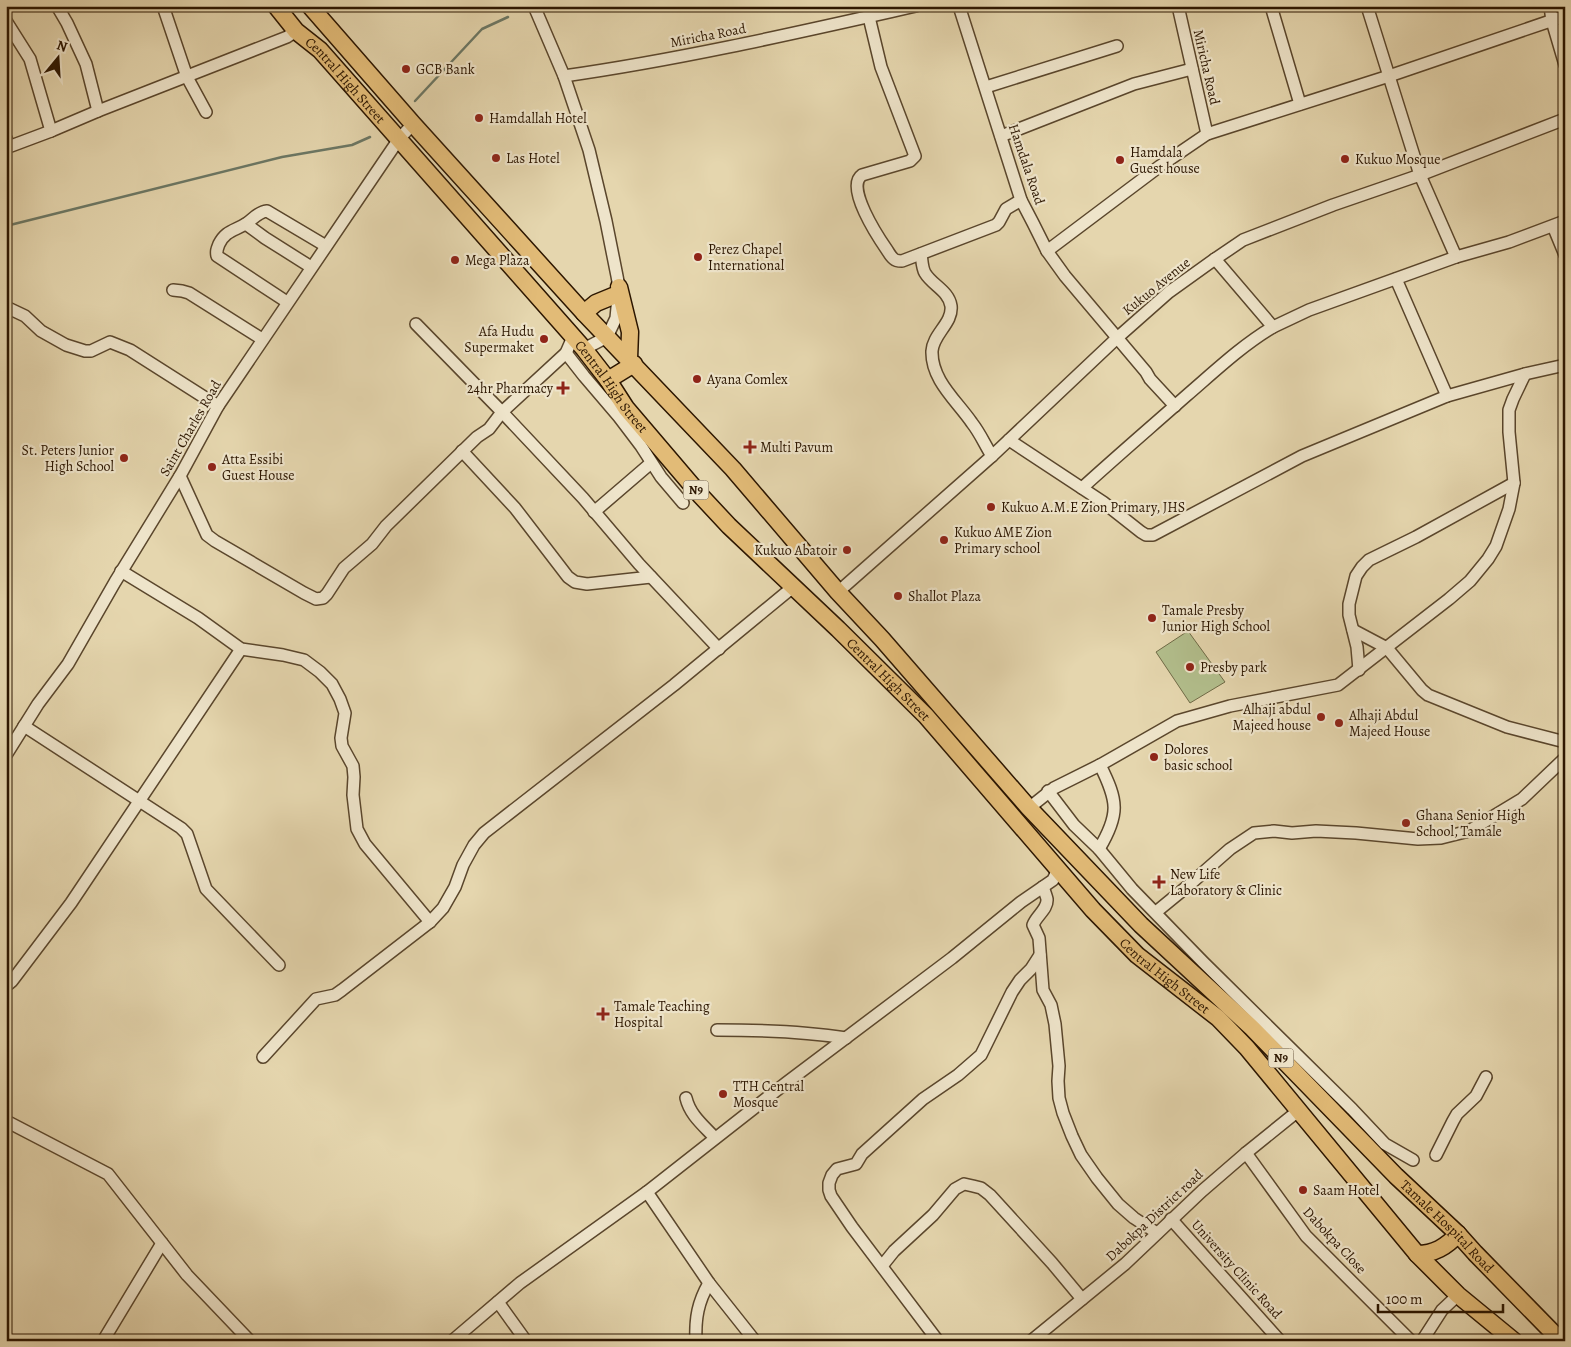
<svg xmlns="http://www.w3.org/2000/svg" width="1571" height="1347" viewBox="0 0 1571 1347" font-family="Alegreya,serif">
	<style>
		.green { fill: #b2be8c; stroke: #6f6a46 }
		.lines { fill: none; stroke-linecap: round; stroke-linejoin: round }
		.stream { stroke: #6c7865; stroke-width: 2.5 }
		.minor-casing { stroke: #5a462c; stroke-width: 14 }
		.highway-casing { stroke: #2c1600; stroke-width: 19 }
		.minor { stroke: #eee4ca; stroke-width: 11 }
		.highway { stroke: #e2bb77; stroke-width: 16 }
		.poi-dot { fill: #8f2418; stroke: #eee4ca; stroke-width: 2 }
		.labels { text-anchor: middle; stroke-width: 4.5; stroke-linejoin: round; paint-order: stroke }
		.shield { fill: #eee4ca; stroke: #66543d; stroke-width: 1 }
		.shield-label { font-size: 12px; font-weight: bold; fill: #2c1600 }
		.street-label { font-size: 14px; fill: #2c1600; stroke: #eee4ca }
		.poi-label { font-size: 14px; fill: #2c1600; stroke: #eee4ca; text-anchor: start }
	</style>
	<rect width="100%" height="100%" fill="#e5d6ae"/>
	<filter id="stains"><feTurbulence type="fractalNoise" baseFrequency=".004" numOctaves="4"/><feColorMatrix values="0 0 0 0 .2 0 0 0 0 .09 0 0 0 0 .02 0 0 0 .5 -.17"/></filter>
	<radialGradient id="worn" r=".72"><stop offset=".6" stop-color="#630" stop-opacity="0"/><stop offset="1" stop-color="#630" stop-opacity=".3"/></radialGradient>
	<polygon class="green" points="1188,631 1225,682 1190,703 1156,652"/>
	<g class="lines">
		<g class="stream">
			<polyline points="415,101 482,29 508,17"/>
			<polyline points="6,226 282,157 352,145 370,137"/>
		</g>
		<g class="minor-casing">
			<g id="minor">
				<polyline points="57,6 67,23 86,64 98,111"/>
				<polyline points="163,6 187,77 206,112"/>
				<polyline points="534,6 564,76 589,150 606,221 617,276 619,287 616,318 607,337 584,349"/>
				<polyline points="959,6 1021,200 1033,223 1047,251 1065,276 1146,372 1150,379 1175,406"/>
				<polyline points="1178,6 1207,134"/>
				<polyline points="1271,6 1300,104"/>
				<polyline points="1367,6 1420,175 1456,257"/>
				<polyline points="1550,6 1552,21 1565,65"/>
				<path d="M869,17L881,67L915,156L910,161L862,175C845,187 878,237 887,250C889,253 891,257 894,259C896,261 899,261 902,261L996,225L999,222L1006,209L1021,200"/>
				<polyline points="6,21 30,59 51,131"/>
				<path d="M564,76C683,59 800,32 916,6"/>
				<polyline points="986,87 1117,46"/>
				<polyline points="1001,136 1134,84 1192,69"/>
				<polyline points="6,138 8,145 11,146 51,131 98,111 287,37 296,31"/>
				<polyline points="246,224 265,238 311,267"/>
				<polyline points="1553,226 1565,255"/>
				<polyline points="1047,251 1160,166 1207,134 1389,76 1565,16"/>
				<path d="M921,254C922,260 922,268 925,273C932,285 949,291 951,306C953,323 933,334 932,351C931,380 957,401 972,423C980,433 985,445 992,456"/>
				<polyline points="1215,259 1273,327 1309,310 1456,257 1509,242 1565,221"/>
				<polyline points="1396,279 1447,396"/>
				<polyline points="173,290 182,291 189,293 262,339"/>
				<path d="M287,302L217,256C216,251 217,249 219,244C226,230 235,231 247,223C253,219 258,212 267,211L326,246"/>
				<polyline points="6,307 25,316 41,331 66,345 85,351 91,351 110,342 130,350 218,406"/>
				<polyline points="416,324 502,412 583,498 639,564 719,649"/>
				<polyline points="566,353 584,376 619,417 641,446 661,477 683,503"/>
				<polyline points="1009,440 1103,502 1141,532 1146,535 1153,535 1302,456 1447,396 1525,374 1565,365"/>
				<polyline points="462,451 515,508 568,577 575,582 587,584 651,577"/>
				<polyline points="180,476 207,535 215,541 304,593 316,599 323,598 327,594 344,568 372,544 386,526 477,437 489,429 502,412 566,353 573,337"/>
				<path d="M1082,488C1116,457 1151,427 1186,396C1214,372 1241,346 1273,327"/>
				<polyline points="594,512 651,463"/>
				<polyline points="121,571 198,618 241,649 283,655 304,660 320,672 332,684 340,699 345,713 341,738 342,746 353,766 354,777 353,795 357,829 365,844 430,922"/>
				<polyline points="838,592 992,456 1117,338 1169,292 1215,259 1243,240 1333,205 1420,175 1565,119"/>
				<polyline points="1353,630 1387,648 1422,690 1428,695 1507,727 1565,742"/>
				<polyline points="1359,670 1357,647 1349,615 1349,604 1356,576 1362,567 1369,560 1416,537 1514,483"/>
				<polyline points="24,726 181,828 187,834 206,889 279,965"/>
				<polyline points="6,755 38,704 68,664 115,582 180,476 218,406 382,164 399,139 413,124"/>
				<polyline points="1048,791 1074,825 1099,849 1132,889 1203,962 1352,1109 1385,1144 1413,1160"/>
				<polyline points="1029,808 1054,788 1100,765 1177,721 1230,706 1338,685 1449,599 1470,581 1488,559 1496,546 1509,509 1514,483 1509,432 1509,410 1513,399 1525,374"/>
				<path d="M1099,849C1120,814 1118,801 1100,765"/>
				<path d="M1043,887C1044,890 1046,895 1047,899C1048,909 1036,916 1033,925L1039,938L1043,990L1051,1005L1055,1024L1059,1066L1058,1081L1059,1098L1063,1113L1072,1136L1081,1155L1097,1178L1118,1204L1134,1218L1157,1233"/>
				<polyline points="1156,912 1189,885 1230,849 1254,833 1274,831 1292,833 1316,831 1356,833 1418,839 1441,838 1469,831 1522,799 1565,758"/>
				<polyline points="6,986 12,981 71,903 241,649"/>
				<path d="M717,1030C761,1030 802,1031 846,1038"/>
				<polyline points="263,1057 316,999 335,995 342,990 430,922 443,908 455,887 463,865 474,845 484,833 674,685 793,587"/>
				<path d="M686,1098C690,1115 703,1125 715,1138"/>
				<polyline points="6,1121 108,1174 187,1275 250,1341"/>
				<polyline points="1246,1153 1306,1236 1411,1341"/>
				<polyline points="1436,1155 1453,1121 1457,1114 1476,1096 1486,1077"/>
				<polyline points="647,1192 709,1283 755,1341"/>
				<polyline points="1171,1219 1280,1341"/>
				<polyline points="882,1266 894,1251 933,1215 955,1189 964,1184 973,1186 981,1188 990,1195 1052,1263 1082,1299"/>
				<polyline points="498,1302 526,1341"/>
				<polyline points="103,1341 162,1243"/>
				<polyline points="452,1341 520,1283 647,1192 786,1083 952,958 1021,902 1053,880 1058,869"/>
				<path d="M696,1341C695,1318 698,1302 709,1283"/>
				<polyline points="938,1341 852,1227 831,1196 829,1190 829,1183 832,1175 837,1169 856,1164 862,1154 923,1099 958,1075 981,1055 1012,992 1020,980 1031,969 1040,955"/>
				<polyline points="1031,1341 1125,1264 1202,1191 1246,1153 1298,1111"/>
				<polyline points="1422,1341 1442,1310 1458,1295"/>
			</g>
		</g>
		<g class="highway-casing">
			<g id="highway">
				<path id="s1" d="M276,6L296,31L320,50L584,349L608,380L626,408L701,496L729,526L838,629L926,716L1093,910L1137,955L1218,1018L1247,1048L1417,1254L1458,1295L1514,1341"/>
				<path id="s2" d="M310,6L413,124L584,313L733,469L838,592L882,639L1029,808L1141,925L1252,1028L1396,1176L1458,1234L1475,1253L1561,1341"/>
				<polyline points="619,287 630,332 629,359"/>
				<polyline points="584,313 596,303 618,294"/>
				<polyline points="608,380 634,364"/>
				<path d="M1417,1254C1434,1254 1446,1247 1458,1234"/>
			</g>
		</g>
		<use href="#minor" class="minor"/>
		<use href="#highway" class="highway"/>
	</g>
	<g class="poi-dot">
		<circle cx="406" cy="69" r="5"/>
		<circle cx="479" cy="118" r="5"/>
		<circle cx="496" cy="158" r="5"/>
		<circle cx="1345" cy="159" r="5"/>
		<circle cx="1120" cy="160" r="5"/>
		<circle cx="698" cy="257" r="5"/>
		<circle cx="455" cy="260" r="5"/>
		<circle cx="544" cy="339" r="5"/>
		<circle cx="697" cy="379" r="5"/>
		<path d="M560.5 380.5h5v5h5v5h-5v5h-5v-5h-5v-5h5z"/>
		<path d="M747.5 439.5h5v5h5v5h-5v5h-5v-5h-5v-5h5z"/>
		<circle cx="124" cy="458" r="5"/>
		<circle cx="212" cy="467" r="5"/>
		<circle cx="991" cy="507" r="5"/>
		<circle cx="944" cy="540" r="5"/>
		<circle cx="847" cy="550" r="5"/>
		<circle cx="898" cy="596" r="5"/>
		<circle cx="1152" cy="618" r="5"/>
		<circle cx="1190" cy="667" r="5"/>
		<circle cx="1321" cy="717" r="5"/>
		<circle cx="1339" cy="723" r="5"/>
		<circle cx="1154" cy="757" r="5"/>
		<circle cx="1406" cy="823" r="5"/>
		<path d="M1156.5 874.5h5v5h5v5h-5v5h-5v-5h-5v-5h5z"/>
		<path d="M600.5 1006.5h5v5h5v5h-5v5h-5v-5h-5v-5h5z"/>
		<circle cx="723" cy="1094" r="5"/>
		<circle cx="1303" cy="1190" r="5"/>
	</g>
	<g class="labels">
		<g class="shield">
			<rect x="683.5" y="480.5" width="25" height="19" rx="4"/>
			<rect x="1268.5" y="1048.5" width="25" height="19" rx="4"/>
		</g>
		<g class="shield-label">
			<text x="696" y="494">N9</text>
			<text x="1281" y="1062">N9</text>
		</g>
		<g class="street-label">
			<text transform="translate(708 35) rotate(-11)" y="5">Miricha Road</text>
			<text transform="translate(1207 67) rotate(77)" y="5">Miricha Road</text>
			<text dy="5" stroke="none"><textPath href="#s1" startOffset="102">Central High Street</textPath></text>
			<text transform="translate(1027 164) rotate(71)" y="5">Hamdala Road</text>
			<text transform="translate(1156 286) rotate(-39)" y="5">Kukuo Avenue</text>
			<text dy="5" stroke="none"><textPath href="#s1" startOffset="508">Central High Street</textPath></text>
			<text transform="translate(190 428) rotate(-60)" y="5">Saint Charles Road</text>
			<text dy="5" stroke="none"><textPath href="#s1" startOffset="912">Central High Street</textPath></text>
			<text dy="5" stroke="none"><textPath href="#s1" startOffset="1318">Central High Street</textPath></text>
			<text transform="translate(1154 1215) rotate(-43)" y="5">Dabokpa District road</text>
			<text dy="5" stroke="none"><textPath href="#s2" startOffset="1669">Tamale Hospital Road</textPath></text>
			<text transform="translate(1335 1240) rotate(47)" y="5">Dabokpa Close</text>
			<text transform="translate(1237 1269) rotate(48)" y="5">University Clinic Road</text>
		</g>
		<g class="poi-label">
			<text x="416" y="74">GCB Bank</text>
			<text x="489" y="123">Hamdallah Hotel</text>
			<text x="1130" y="157">Hamdala<tspan x="1130" dy="16">Guest house</tspan></text>
			<text x="506" y="163">Las Hotel</text>
			<text x="1355" y="164">Kukuo Mosque</text>
			<text x="708" y="254">Perez Chapel<tspan x="708" dy="16">International</tspan></text>
			<text x="465" y="265">Mega Plaza</text>
			<text x="534" y="336" text-anchor="end">Afa Hudu<tspan x="534" dy="16">Supermaket</tspan></text>
			<text x="707" y="384">Ayana Comlex</text>
			<text x="553" y="393" text-anchor="end">24hr Pharmacy</text>
			<text x="760" y="452">Multi Pavum</text>
			<text x="114" y="455" text-anchor="end">St. Peters Junior<tspan x="114" dy="16">High School</tspan></text>
			<text x="222" y="464">Atta Essibi<tspan x="222" dy="16">Guest House</tspan></text>
			<text x="1001" y="512">Kukuo A.M.E Zion Primary, JHS</text>
			<text x="954" y="537">Kukuo AME Zion<tspan x="954" dy="16">Primary school</tspan></text>
			<text x="837" y="555" text-anchor="end">Kukuo Abatoir</text>
			<text x="908" y="601">Shallot Plaza</text>
			<text x="1162" y="615">Tamale Presby<tspan x="1162" dy="16">Junior High School</tspan></text>
			<text x="1200" y="672">Presby park</text>
			<text x="1311" y="714" text-anchor="end">Alhaji abdul<tspan x="1311" dy="16">Majeed house</tspan></text>
			<text x="1349" y="720">Alhaji Abdul<tspan x="1349" dy="16">Majeed House</tspan></text>
			<text x="1164" y="754">Dolores<tspan x="1164" dy="16">basic school</tspan></text>
			<text x="1416" y="820">Ghana Senior High<tspan x="1416" dy="16">School, Tamale</tspan></text>
			<text x="1170" y="879">New Life<tspan x="1170" dy="16">Laboratory &amp; Clinic</tspan></text>
			<text x="614" y="1011">Tamale Teaching<tspan x="614" dy="16">Hospital</tspan></text>
			<text x="733" y="1091">TTH Central<tspan x="733" dy="16">Mosque</tspan></text>
			<text x="1313" y="1195">Saam Hotel</text>
		</g>
	</g>
	<rect width="1571" height="1347" fill="none" stroke="#e5d6ae" stroke-width="25"/>
	<rect x="8" y="8" width="1556" height="1332" fill="none" stroke="#2c1600" stroke-width="2.5"/>
	<rect x="12" y="12" width="1546" height="1322" fill="none" stroke="#2c1600"/>
	<g transform="translate(58 58) rotate(18)" stroke="#eee4ca" stroke-width="4" paint-order="stroke">
	<path d="M0-4L9 19L0 12L-9 19Z" fill="#2c1600"/>
	<text y="-8" font-size="14" font-weight="bold" text-anchor="middle" fill="#2c1600">N</text>
	</g>
	<path d="M1378 1304v8h125v-8" fill="none" stroke="#2c1600" stroke-width="2.5"/>
	<text x="1386" y="1304" font-size="15" fill="#2c1600" stroke="#eee4ca" stroke-width="4" paint-order="stroke">100 m</text>
	<rect width="100%" height="100%" filter="url(#stains)"/>
	<rect width="100%" height="100%" fill="url(#worn)"/>
</svg>
